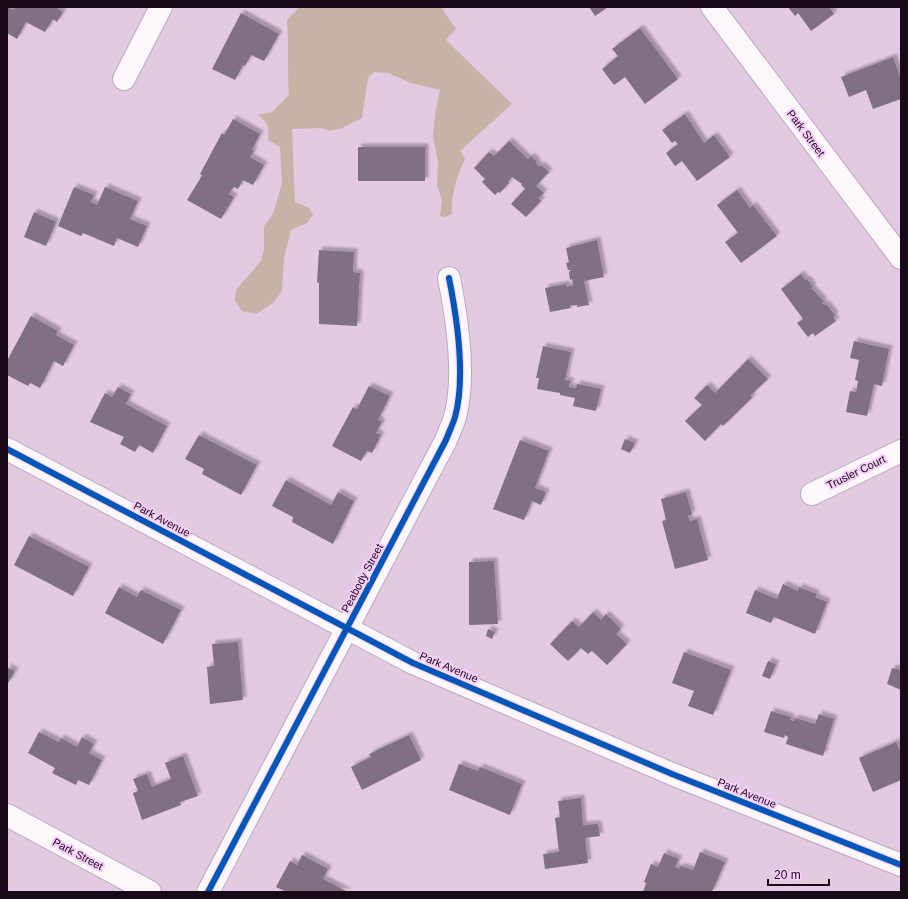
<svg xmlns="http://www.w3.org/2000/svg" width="908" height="899" viewBox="0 0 908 899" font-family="Helvetica,sans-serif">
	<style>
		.green { fill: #c8b2a6 }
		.building { fill: #806f84; filter: url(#shadow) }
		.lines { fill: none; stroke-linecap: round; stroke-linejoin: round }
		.minor-casing { stroke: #bba8bb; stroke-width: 24 }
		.tertiary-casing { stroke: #bba8bb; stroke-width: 24 }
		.minor { stroke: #fbf7fb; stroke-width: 22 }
		.tertiary { stroke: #fbf7fb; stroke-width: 22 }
		.cycleway-casing { stroke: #f8cdfb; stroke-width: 8 }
		.cycleway { stroke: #0057b8; stroke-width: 6 }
		.labels { text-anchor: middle; stroke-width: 4; stroke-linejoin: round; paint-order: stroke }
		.street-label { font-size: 11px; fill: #180919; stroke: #f8cdfb }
	</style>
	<defs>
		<filter id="shadow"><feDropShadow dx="3.5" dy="-3.5" stdDeviation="1" flood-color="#0004"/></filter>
	</defs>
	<rect width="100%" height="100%" fill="#e2cae2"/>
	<path class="green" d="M299,7H441L456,29L446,40L512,104L460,151L465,159C457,175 451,195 452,214L445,217L440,216L442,200L437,185L438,162L433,136L435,115L440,90L411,83L388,73L374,72L368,78L362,118L342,128L330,131L321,128L292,129L295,202L309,208L313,215L307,223L291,230L284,258L282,291L273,303L256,314L242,311L235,301L236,290L261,261L264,249V226L273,214L282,183L280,147L268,140C269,126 269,124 258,115L272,112L289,95C287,70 289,45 287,20Z"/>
	<g class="building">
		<polygon points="7,7 14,10 15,7 59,7 58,9 63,12 57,22 53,19 45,32 26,22 17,39 7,33"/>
		<polygon points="589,7 608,7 595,16"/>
		<polygon points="788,7 829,7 834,14 811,31 798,13 795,16"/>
		<polygon points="241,13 279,34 264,61 251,55 245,66 243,65 235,80 212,69"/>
		<polygon points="640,28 678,79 645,104 625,77 614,85 602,69 618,56 612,49"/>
		<polygon points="893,57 901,79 901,99 873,109 866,90 849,97 841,77"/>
		<polygon points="685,114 704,143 714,135 730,157 697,181 682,161 675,166 666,153 678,144 675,141 672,143 662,130"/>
		<polygon points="233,119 260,134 252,150 254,151 250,157 264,165 253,185 243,180 238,189 234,187 231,190 229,194 234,197 221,219 187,200 200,179 202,175 200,174 222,133 224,135"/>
		<polygon points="509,141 528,159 531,156 537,162 536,163 539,167 541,165 549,172 536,186 544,193 539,198 541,201 526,217 511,204 525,189 521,185 522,184 512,177 508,182 509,183 500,193 498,192 495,195 482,182 485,179 474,168 489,152 494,156"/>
		<rect x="358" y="147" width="67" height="34"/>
		<polygon points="74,187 94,195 91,202 97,205 105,187 138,201 130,219 147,226 138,247 117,238 114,246 83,233 81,236 58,226"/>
		<polygon points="737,190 750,208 753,205 777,236 741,263 725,242 738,233 717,205"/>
		<polygon points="34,212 56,222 46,246 24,237"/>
		<polygon points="597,240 604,277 584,281 589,305 577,307 577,305 570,306 571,308 550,312 545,288 566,284 567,287 573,285 572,279 570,280 569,272 571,270 568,270 566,263 569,262 566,248"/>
		<polygon points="319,250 354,252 353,272 360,273 357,326 319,324 319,283 317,282"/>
		<polygon points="801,274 805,280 807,279 813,287 811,288 824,301 822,303 824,305 826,304 835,315 833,317 836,321 815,336 813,333 808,337 797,323 803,319 781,289"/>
		<polygon points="31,316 58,331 56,335 74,345 63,366 54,361 40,388 30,383 28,386 7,375 7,361"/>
		<polygon points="854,341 889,349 882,386 874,384 867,416 846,412 850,391 856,392 858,381 855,380 859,360 850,358"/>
		<polygon points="543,346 571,352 565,380 570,381 569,387 576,388 577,384 601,389 596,411 573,406 575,398 560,395 560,393 537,389 539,378 536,378"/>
		<polygon points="748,359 768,379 750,396 753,397 723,426 721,424 705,441 685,421 702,405 694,398 707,385 715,393"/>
		<polygon points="369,386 390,396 378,420 382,422 376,433 381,435 372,453 367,451 361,461 332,446 353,407 357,409"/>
		<polygon points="118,387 131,394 126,404 167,426 153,453 139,445 135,452 120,444 124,437 90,422 105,393 112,397"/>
		<polygon points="199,435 257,465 241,495 202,474 204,469 185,459"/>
		<polygon points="625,439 635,443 630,453 621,449"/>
		<polygon points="520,440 549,451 535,488 546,492 541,505 532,501 524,520 493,509"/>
		<polygon points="286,480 331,505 338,492 354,501 333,544 292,522 293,517 272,506"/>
		<polygon points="686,492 692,514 688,516 690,521 697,519 708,560 675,569 662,521 666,520 661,499"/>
		<polygon points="29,536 89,567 73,596 14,565"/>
		<polygon points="494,561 498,624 469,625 469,562"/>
		<polygon points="783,584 798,591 799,587 817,594 815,597 827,602 815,634 774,617 771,623 746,613 755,590 777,599"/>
		<polygon points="119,587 137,597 141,590 181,610 163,644 105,613"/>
		<polygon points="593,612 601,620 606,614 621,629 616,634 627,644 607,665 592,651 588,654 581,648 568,661 550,644 572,621 579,627"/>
		<polygon points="488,629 495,632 492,639 486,636"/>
		<polygon points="238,642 243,700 210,704 207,667 214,666 212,644"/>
		<polygon points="684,652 731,670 713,715 688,706 694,691 672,683"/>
		<polygon points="768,661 776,664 770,679 762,676"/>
		<polygon points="7,667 15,671 7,685"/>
		<polygon points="892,668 901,670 901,690 887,684"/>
		<polygon points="771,711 791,717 790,720 794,721 795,718 815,724 819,714 834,719 823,756 786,744 788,737 785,735 784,738 764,732"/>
		<polygon points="39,732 59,742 61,738 77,747 82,737 94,744 89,753 102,760 89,785 78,780 76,785 52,773 55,768 28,753"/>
		<polygon points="409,735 421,760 362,790 351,767 371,757 369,754"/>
		<polygon points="896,742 901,753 901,780 873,792 859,758"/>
		<polygon points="183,756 198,796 180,802 181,805 142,820 133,793 138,791 133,779 147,774 152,787 171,779 165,763"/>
		<polygon points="459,764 478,771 480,767 522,784 510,815 449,790"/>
		<polygon points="581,798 583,825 598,824 600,836 585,838 588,863 545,869 543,854 559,852 555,818 560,817 558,801"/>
		<polygon points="700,852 725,862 712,892 643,892 646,883 644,882 651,864 658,867 664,853 679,859 675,867 679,869 680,866 693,870"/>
		<polygon points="302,855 328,869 323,879 348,892 287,892 276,887 290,861 297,865"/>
	</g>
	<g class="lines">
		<g class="minor-casing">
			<g id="minor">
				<polyline points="124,79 161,7"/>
				<polyline points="7,449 413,663 672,774 901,865"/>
				<polyline points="812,494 901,451"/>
				<polyline points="7,815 150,892"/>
				<path d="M208,892L446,440C449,432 453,424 455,417C466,377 457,318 449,278"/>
			</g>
		</g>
		<g class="tertiary-casing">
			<polyline id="tertiary" points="712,7 901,258"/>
		</g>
		<use href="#minor" class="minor"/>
		<use href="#tertiary" class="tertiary"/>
		<g class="cycleway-casing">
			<g id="cycleway">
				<polyline points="7,449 413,663 672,774 901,865"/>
				<path d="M208,892L446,440C449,432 453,424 455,417C466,377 457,318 449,278"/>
			</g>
		</g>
		<use href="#cycleway" class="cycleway"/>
	</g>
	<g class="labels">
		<g class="street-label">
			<text transform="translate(806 133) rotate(53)" y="4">Park Street</text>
			<text transform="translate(856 472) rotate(-26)" y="4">Trusler Court</text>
			<text transform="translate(162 519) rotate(28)" y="4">Park Avenue</text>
			<text transform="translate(362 578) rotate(-62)" y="4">Peabody Street</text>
			<text transform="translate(449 667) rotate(23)" y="4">Park Avenue</text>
			<text transform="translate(747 793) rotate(22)" y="4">Park Avenue</text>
			<text transform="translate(78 854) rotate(28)" y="4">Park Street</text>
		</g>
	</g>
	<rect width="908" height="899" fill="none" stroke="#180919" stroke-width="16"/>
	<path d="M768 879v6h61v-6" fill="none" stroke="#180919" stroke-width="2"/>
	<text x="774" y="879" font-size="12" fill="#180919" stroke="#f8cdfb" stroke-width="3" paint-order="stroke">20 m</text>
</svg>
